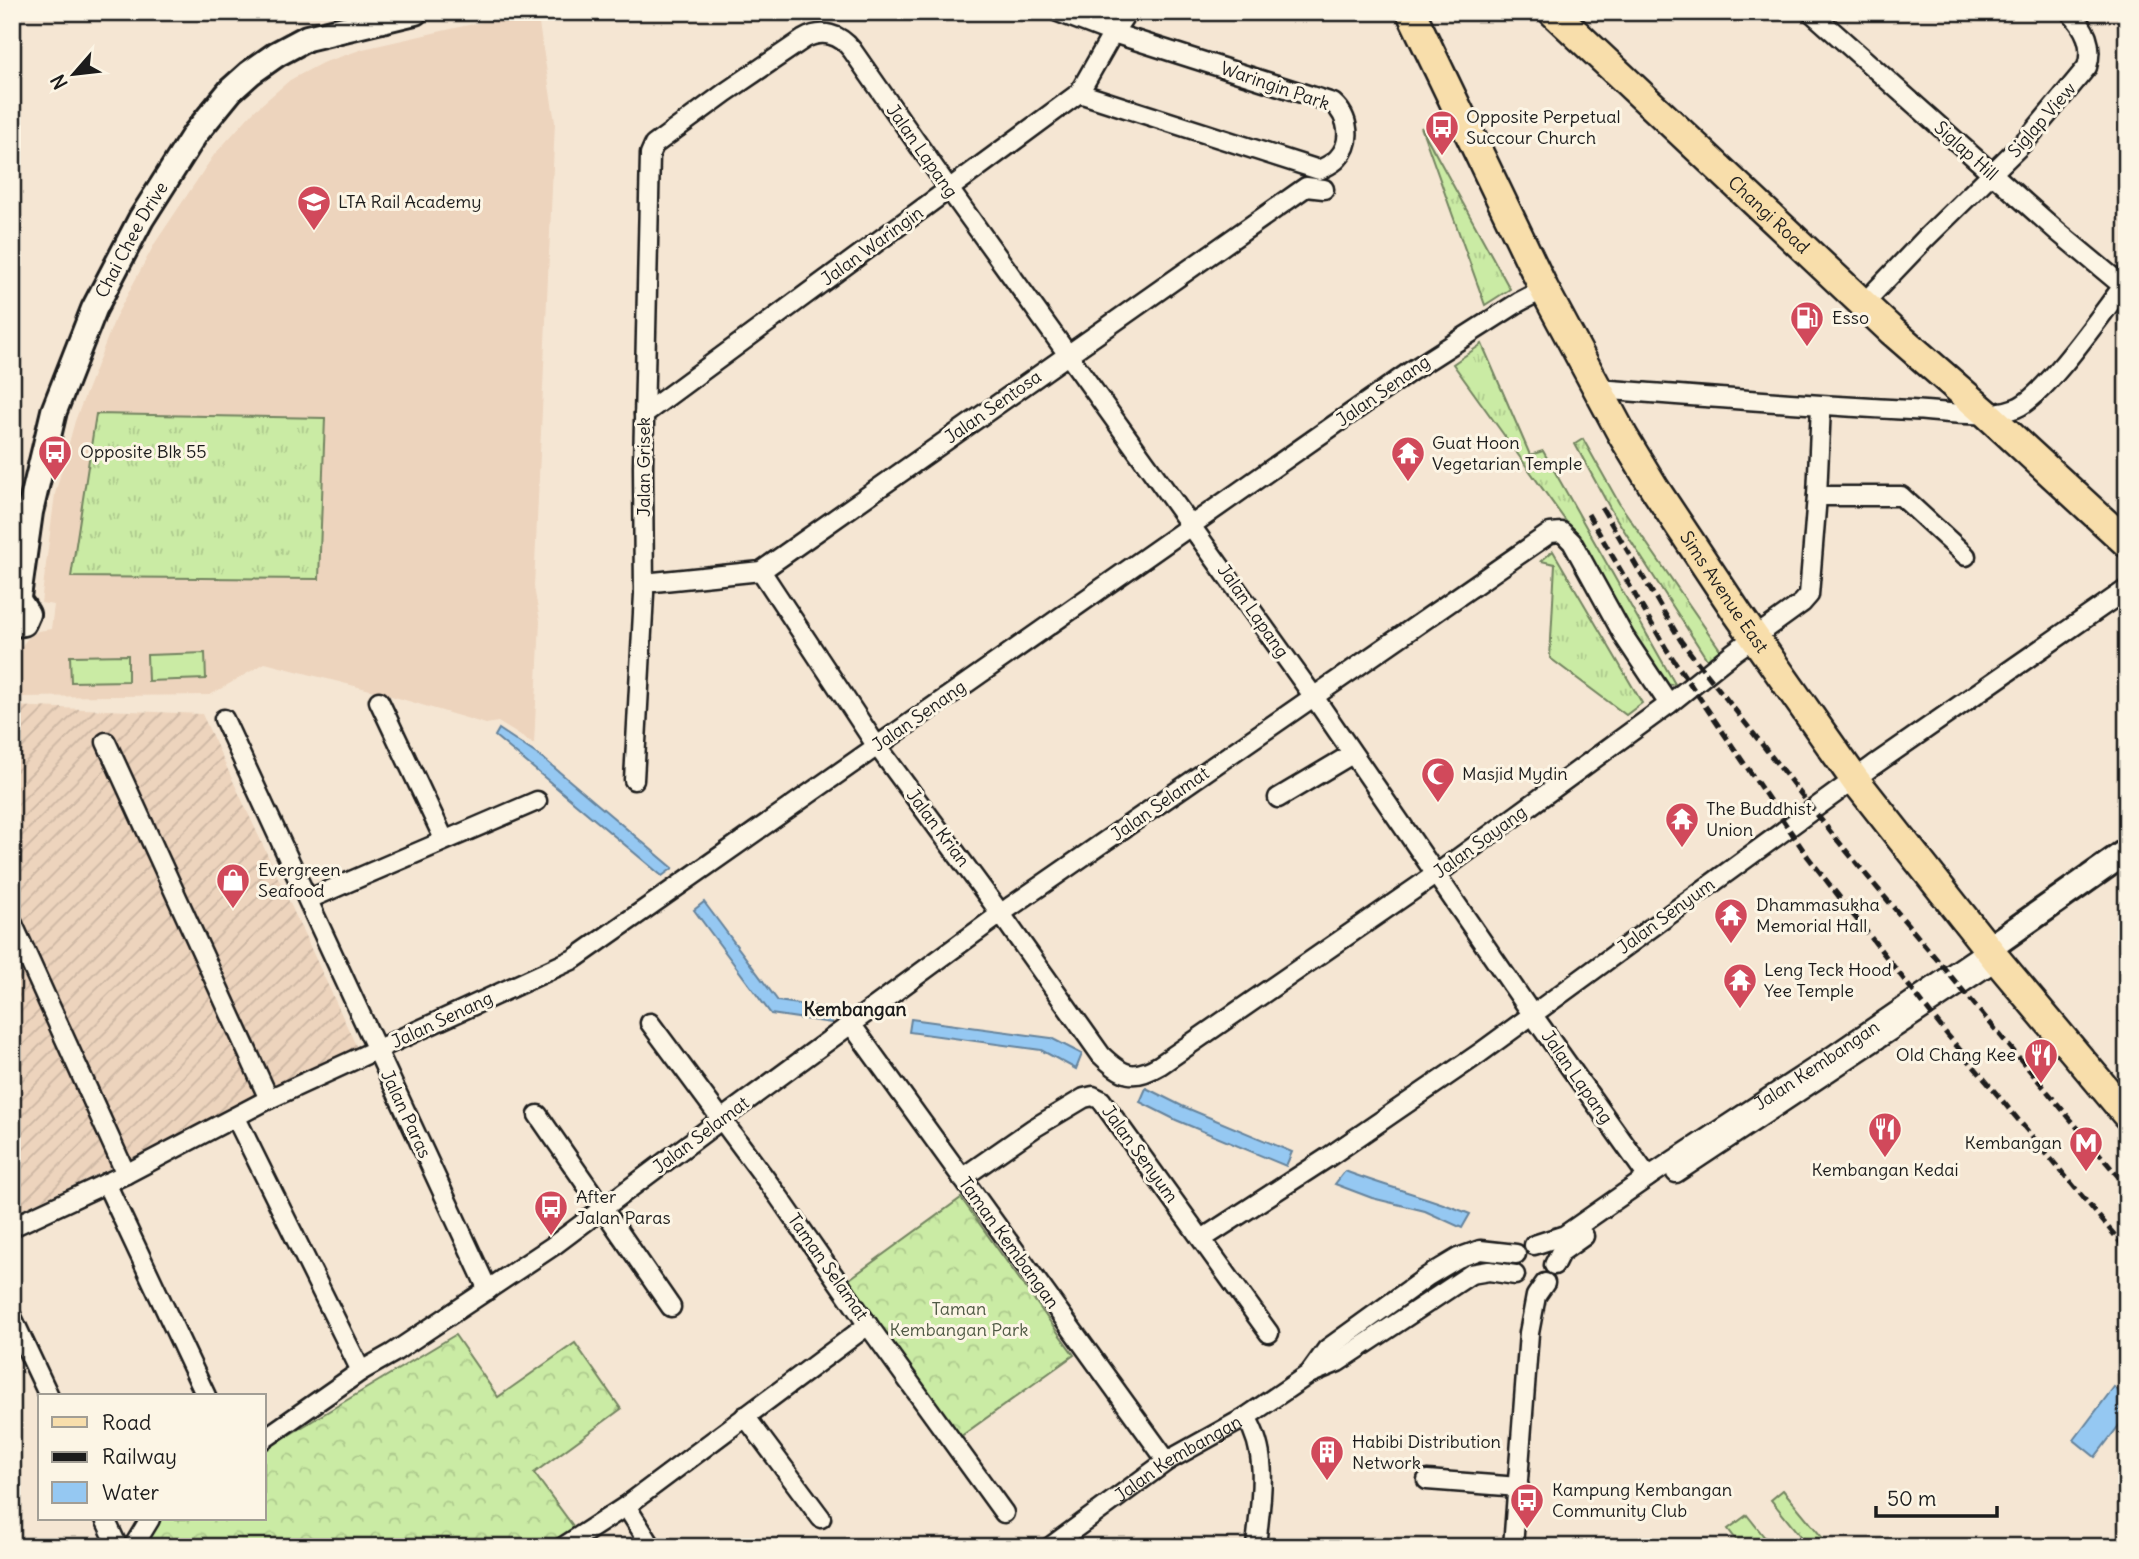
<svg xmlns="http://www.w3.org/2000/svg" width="2139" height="1559" viewBox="0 0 2139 1559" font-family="Delius,sans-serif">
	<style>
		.built { fill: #edd4bd }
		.industrial { fill: url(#industrial-furrows) }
		.grass { fill: url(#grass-tufts); stroke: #738460; stroke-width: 2 }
		.forest { fill: url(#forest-crowns); stroke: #738460; stroke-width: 2 }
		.garden { fill: #caeba4; stroke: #738460; stroke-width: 2 }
		.water { fill: #95c8f2; stroke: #65839c; stroke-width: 2 }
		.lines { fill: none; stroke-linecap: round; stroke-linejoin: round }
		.street-casing { stroke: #1c1c1c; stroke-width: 23 }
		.secondary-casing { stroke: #1c1c1c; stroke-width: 30 }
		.primary-casing { stroke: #1c1c1c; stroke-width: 33 }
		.street { stroke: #fcf5e5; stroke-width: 18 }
		.secondary { stroke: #fcf5e5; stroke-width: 24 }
		.primary { stroke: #f8deab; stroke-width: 28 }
		.rail { stroke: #1c1c1c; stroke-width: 5; stroke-dasharray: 10 5; stroke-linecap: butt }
		.labels { text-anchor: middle; stroke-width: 6; stroke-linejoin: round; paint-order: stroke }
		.street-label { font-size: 18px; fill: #1c1c1c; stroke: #fcf5e5 }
		.poi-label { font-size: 18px; fill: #1c1c1c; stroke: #fcf5e5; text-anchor: start }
		.park-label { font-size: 18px; fill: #505a45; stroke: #fcf5e5 }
		.neighbourhood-label { font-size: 19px; font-weight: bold; fill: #1c1c1c; stroke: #fcf5e5 }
	</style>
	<defs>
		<pattern id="industrial-furrows" width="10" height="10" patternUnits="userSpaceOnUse" patternTransform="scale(1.75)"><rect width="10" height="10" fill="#edd4bd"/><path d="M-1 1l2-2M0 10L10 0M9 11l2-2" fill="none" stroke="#cbb5a2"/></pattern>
		<pattern id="grass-tufts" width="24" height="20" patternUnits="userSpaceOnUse" patternTransform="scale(1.75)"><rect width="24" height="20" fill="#caeba4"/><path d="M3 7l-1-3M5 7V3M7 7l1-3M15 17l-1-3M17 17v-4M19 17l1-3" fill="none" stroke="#adc98d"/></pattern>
		<pattern id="forest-crowns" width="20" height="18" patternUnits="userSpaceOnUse" patternTransform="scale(1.75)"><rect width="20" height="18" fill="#caeba4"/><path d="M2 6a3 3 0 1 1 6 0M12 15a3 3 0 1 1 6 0" fill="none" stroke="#adc98d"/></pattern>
	</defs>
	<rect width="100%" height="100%" fill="#f5e6d3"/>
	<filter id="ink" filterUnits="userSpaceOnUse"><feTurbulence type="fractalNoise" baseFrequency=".0143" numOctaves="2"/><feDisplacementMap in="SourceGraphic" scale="14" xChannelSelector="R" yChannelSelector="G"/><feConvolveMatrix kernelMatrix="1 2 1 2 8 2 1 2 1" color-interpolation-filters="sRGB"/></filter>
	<g filter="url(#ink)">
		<polygon class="built" points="526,12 537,12 555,122 534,587 540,621 534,744 498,722 486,724 378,692 265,663 210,695 17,697 20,648 28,638 38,631 51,629 54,605 41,603 55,494 75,421 116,316 155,243 214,155 254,111 290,80 322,63 363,49"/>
		<polygon class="industrial" points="12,706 202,714 359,1052 12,1214 12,751 23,746 12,723"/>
		<g class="grass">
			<polygon points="1421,127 1510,289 1485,305"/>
			<polygon points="1482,344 1530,455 1543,451 1675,684 1664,686 1627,632 1570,527 1453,364"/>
			<polygon points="96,414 325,418 319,579 71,577"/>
			<polygon points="1583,439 1619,503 1719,648 1720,652 1708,661 1611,510 1575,444"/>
			<polygon points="1553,551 1642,703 1626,715 1550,658 1555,564 1541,561"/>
			<polygon points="1783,1490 1830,1547 1809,1547 1771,1500"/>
		</g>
		<g class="forest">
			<polygon points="961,1198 1074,1355 957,1439 844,1283"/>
			<polygon points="455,1335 498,1397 575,1343 621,1409 534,1473 579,1534 562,1547 140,1547 158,1519 264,1519 264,1450"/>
		</g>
		<g class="garden">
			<polygon points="205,653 206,679 148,681 147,655"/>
			<polygon points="128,655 128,681 71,682 70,656"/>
			<polygon points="1747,1515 1766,1539 1756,1547 1742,1547 1728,1529"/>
		</g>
		<g class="water">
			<polygon points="499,729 544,759 673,868 662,876 495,736"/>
			<polygon points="704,902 778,1001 833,1009 832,1023 771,1014 694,910"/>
			<polygon points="911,1019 1051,1038 1082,1054 1076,1069 1041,1050 909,1032"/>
			<polygon points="1146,1088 1182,1106 1292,1152 1286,1166 1176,1120 1140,1102"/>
			<path d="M1345,1171C1386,1187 1429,1197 1470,1214L1462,1228L1425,1211L1372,1198L1335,1184Z"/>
			<polygon points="2114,1387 2127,1398 2127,1420 2124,1419 2095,1457 2074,1440"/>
		</g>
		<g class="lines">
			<g class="street-casing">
				<g id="street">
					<path d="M1058,12L1113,33L1333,103C1349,117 1353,142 1338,158C1333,164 1325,167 1319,170L1079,93"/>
					<polyline points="1811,12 2058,232 2123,286"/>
					<path d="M1863,304L1926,238L2029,137L2087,67C2094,45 2085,28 2070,12"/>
					<path d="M1598,389C1702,397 1806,405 1910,410C1943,411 1984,420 2016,408C2045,397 2104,310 2127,281"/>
					<polyline points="644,414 1079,93 1113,33 1127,12"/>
					<polyline points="1817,496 1901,496 1966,556"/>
					<path d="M761,571L872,739L1001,914L1101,1055C1123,1076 1133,1081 1160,1065L1442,870L1669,704L1734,652L1802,603L1809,595L1817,496L1821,406"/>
					<polyline points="644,583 761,571 1306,187 1324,189"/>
					<polyline points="379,701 444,839"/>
					<polyline points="224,719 488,1290"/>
					<polyline points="106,742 269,1099"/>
					<path d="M634,780L644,594L643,466L650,154L654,145L726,92L804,39C822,29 840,34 852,50L954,196L1314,697L1532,1014L1648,1177"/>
					<polyline points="1278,798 1352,754"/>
					<polyline points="309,899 537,801"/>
					<polyline points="12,922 126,1174"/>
					<polyline points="650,1023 779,1197 868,1325 1004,1513"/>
					<polyline points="851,1024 1167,1461"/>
					<polyline points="538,1115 671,1307"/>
					<polyline points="236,1118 361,1371"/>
					<polyline points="1676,1173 1997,960"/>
					<polyline points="962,1178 1034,1128 1084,1098 1093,1096 1101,1100 1269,1333"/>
					<polyline points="106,1183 206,1396"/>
					<polyline points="12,1227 126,1174 269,1099 574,959 1411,371 1519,302 1544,289"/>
					<polyline points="1202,1239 1327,1158 1480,1053 1874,765 2127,589"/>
					<path id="s1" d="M1534,1245L1565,1235L1648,1177L1826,1060L1988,949"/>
					<polyline points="1554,1265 1560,1253 1584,1236"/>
					<polyline points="12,1317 49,1396"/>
					<polyline points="1309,1374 1327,1349 1428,1276 1458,1258 1480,1250 1516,1254"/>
					<polyline points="745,1416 821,1518"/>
					<path d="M1246,1417C1271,1458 1260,1501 1256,1547"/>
					<polyline points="264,1439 361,1371 393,1353 553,1246 730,1113 1010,907 1550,533 1562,532 1572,542 1625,638 1669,704"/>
					<polyline points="1427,1480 1519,1487"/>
					<polyline points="626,1506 652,1547"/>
					<polyline points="105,1519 118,1547"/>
					<polyline points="133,1547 150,1519"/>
					<polyline points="563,1547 626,1506 868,1325"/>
					<path id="s2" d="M1050,1547L1167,1461L1246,1417L1309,1374L1338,1362L1471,1274L1489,1271L1515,1275"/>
					<polyline points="1513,1547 1529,1333 1536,1296 1545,1283"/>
				</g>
			</g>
			<g class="secondary-casing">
				<g id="secondary">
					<path id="s3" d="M17,604L30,512L54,411L94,309L141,219L195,134L231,90L250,73L277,54L307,38L415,12"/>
					<polyline points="12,605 22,606 27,614 23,623 12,624"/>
					<polyline points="1988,949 2127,851"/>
				</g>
			</g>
			<g class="primary-casing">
				<g id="primary">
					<path id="s4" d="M1411,12L1544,289L1623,436L1655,489L1738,614L1855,780L1997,960L2127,1115"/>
					<path id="s5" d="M1553,12L1892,331L1986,413L2127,543"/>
				</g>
			</g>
			<use href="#street" class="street"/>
			<use href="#secondary" class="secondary"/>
			<use href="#primary" class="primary"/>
			<g class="rail">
				<polyline points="1602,508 1681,641 1833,835 2127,1187"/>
				<polyline points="1588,514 1667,650 1808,857 1945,1032 2127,1250"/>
			</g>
		</g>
	</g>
	<defs>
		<g id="bus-pin" transform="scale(1.75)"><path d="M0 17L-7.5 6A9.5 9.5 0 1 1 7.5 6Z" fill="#d1495b" stroke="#fcf5e5"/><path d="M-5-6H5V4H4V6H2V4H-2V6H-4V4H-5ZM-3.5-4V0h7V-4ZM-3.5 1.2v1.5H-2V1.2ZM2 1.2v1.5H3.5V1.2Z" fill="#fff"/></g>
		<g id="school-pin" transform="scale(1.75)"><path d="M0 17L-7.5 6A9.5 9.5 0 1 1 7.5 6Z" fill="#d1495b" stroke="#fcf5e5"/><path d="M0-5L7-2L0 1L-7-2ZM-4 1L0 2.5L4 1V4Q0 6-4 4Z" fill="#fff"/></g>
		<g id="fuel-pin" transform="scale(1.75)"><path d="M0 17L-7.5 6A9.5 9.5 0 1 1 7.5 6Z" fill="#d1495b" stroke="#fcf5e5"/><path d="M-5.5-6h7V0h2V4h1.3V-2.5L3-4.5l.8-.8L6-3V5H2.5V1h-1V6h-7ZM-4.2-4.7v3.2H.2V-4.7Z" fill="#fff"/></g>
		<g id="temple-pin" transform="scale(1.75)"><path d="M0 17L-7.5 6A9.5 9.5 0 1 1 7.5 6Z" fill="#d1495b" stroke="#fcf5e5"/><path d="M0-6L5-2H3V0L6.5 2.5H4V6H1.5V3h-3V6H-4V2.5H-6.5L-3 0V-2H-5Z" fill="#fff"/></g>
		<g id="mosque-pin" transform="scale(1.75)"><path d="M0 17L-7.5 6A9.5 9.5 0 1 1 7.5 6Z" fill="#d1495b" stroke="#fcf5e5"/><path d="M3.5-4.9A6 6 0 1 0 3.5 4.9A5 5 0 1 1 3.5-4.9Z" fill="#fff"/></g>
		<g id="shop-pin" transform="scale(1.75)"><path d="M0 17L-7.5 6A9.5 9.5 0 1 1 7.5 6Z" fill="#d1495b" stroke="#fcf5e5"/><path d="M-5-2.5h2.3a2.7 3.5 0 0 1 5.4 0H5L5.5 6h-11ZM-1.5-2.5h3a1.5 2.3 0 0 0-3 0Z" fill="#fff"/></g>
		<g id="restaurant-pin" transform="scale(1.75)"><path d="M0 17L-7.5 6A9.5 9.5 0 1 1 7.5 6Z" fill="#d1495b" stroke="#fcf5e5"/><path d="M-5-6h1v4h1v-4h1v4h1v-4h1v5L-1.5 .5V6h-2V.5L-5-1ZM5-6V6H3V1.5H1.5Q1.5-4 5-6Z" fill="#fff"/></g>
		<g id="metro-pin" transform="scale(1.75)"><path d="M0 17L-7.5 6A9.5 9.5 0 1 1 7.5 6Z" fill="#d1495b" stroke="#fcf5e5"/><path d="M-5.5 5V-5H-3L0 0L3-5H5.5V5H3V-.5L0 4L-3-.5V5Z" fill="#fff"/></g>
		<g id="building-pin" transform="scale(1.75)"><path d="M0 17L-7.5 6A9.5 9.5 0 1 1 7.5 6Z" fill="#d1495b" stroke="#fcf5e5"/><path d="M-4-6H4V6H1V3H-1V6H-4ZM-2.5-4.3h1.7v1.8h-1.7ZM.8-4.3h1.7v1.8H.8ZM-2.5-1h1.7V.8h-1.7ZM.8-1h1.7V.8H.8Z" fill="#fff"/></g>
	</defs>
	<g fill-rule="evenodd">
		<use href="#bus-pin" x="1442" y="127"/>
		<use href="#school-pin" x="314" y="202"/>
		<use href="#fuel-pin" x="1807" y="318"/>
		<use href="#bus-pin" x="55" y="452"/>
		<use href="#temple-pin" x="1408" y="453"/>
		<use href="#mosque-pin" x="1438" y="774"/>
		<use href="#temple-pin" x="1682" y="819"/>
		<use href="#shop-pin" x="233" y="880"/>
		<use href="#temple-pin" x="1731" y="915"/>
		<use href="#temple-pin" x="1740" y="980"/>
		<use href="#restaurant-pin" x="2041" y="1055"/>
		<use href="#restaurant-pin" x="1885" y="1129"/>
		<use href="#metro-pin" x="2086" y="1143"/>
		<use href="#bus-pin" x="551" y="1207"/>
		<use href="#building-pin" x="1327" y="1452"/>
		<use href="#bus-pin" x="1527" y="1500"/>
	</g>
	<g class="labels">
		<g class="street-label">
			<text transform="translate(1275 86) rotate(19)" y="6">Waringin Park</text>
			<text transform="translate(2042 120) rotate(-49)" y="6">Siglap View</text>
			<text transform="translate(922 151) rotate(55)" y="6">Jalan Lapang</text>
			<text transform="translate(1966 151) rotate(42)" y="6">Siglap Hill</text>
			<text dy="6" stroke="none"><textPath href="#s5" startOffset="296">Changi Road</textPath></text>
			<text dy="6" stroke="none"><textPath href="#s3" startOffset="385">Chai Chee Drive</textPath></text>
			<text transform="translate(872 246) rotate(-36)" y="6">Jalan Waringin</text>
			<text transform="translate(1383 391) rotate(-35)" y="6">Jalan Senang</text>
			<text transform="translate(993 407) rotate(-35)" y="6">Jalan Sentosa</text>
			<text transform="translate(644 467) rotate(-90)" y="6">Jalan Grisek</text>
			<text dy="6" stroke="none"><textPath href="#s4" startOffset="660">Sims Avenue East</textPath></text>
			<text transform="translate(1253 611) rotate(55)" y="6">Jalan Lapang</text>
			<text transform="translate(919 716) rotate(-35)" y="6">Jalan Senang</text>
			<text transform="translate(1160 804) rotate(-35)" y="6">Jalan Selamat</text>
			<text transform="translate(938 828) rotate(53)" y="6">Jalan Krian</text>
			<text transform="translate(1480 842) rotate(-36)" y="6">Jalan Sayang</text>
			<text transform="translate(1666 916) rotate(-36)" y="6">Jalan Senyum</text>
			<text transform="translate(442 1020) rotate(-25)" y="6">Jalan Senang</text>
			<text dy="6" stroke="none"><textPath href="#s1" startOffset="336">Jalan Kembangan</textPath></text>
			<text transform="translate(1577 1077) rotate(55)" y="6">Jalan Lapang</text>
			<text transform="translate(406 1114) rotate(65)" y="6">Jalan Paras</text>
			<text transform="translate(701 1135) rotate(-37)" y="6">Jalan Selamat</text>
			<text transform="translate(1140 1154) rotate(54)" y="6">Jalan Senyum</text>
			<text transform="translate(1009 1243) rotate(54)" y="6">Taman Kembangan</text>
			<text transform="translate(828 1267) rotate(55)" y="6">Taman Selamat</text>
			<text dy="6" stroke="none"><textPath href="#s2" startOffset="156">Jalan Kembangan</textPath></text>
		</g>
		<g class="poi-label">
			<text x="1466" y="123">Opposite Perpetual<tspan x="1466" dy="21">Succour Church</tspan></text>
			<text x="338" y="208">LTA Rail Academy</text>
			<text x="1832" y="324">Esso</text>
			<text x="1432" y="449">Guat Hoon<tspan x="1432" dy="21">Vegetarian Temple</tspan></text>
			<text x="80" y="458">Opposite Blk 55</text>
			<text x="1462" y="780">Masjid Mydin</text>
			<text x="1706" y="815">The Buddhist<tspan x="1706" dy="21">Union</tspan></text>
			<text x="258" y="876">Evergreen<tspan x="258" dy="21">Seafood</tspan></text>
			<text x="1756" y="911">Dhammasukha<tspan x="1756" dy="21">Memorial Hall</tspan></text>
			<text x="1764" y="976">Leng Teck Hood<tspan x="1764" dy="21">Yee Temple</tspan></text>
			<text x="2016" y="1061" text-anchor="end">Old Chang Kee</text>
			<text x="2062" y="1149" text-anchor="end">Kembangan</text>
			<text x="1885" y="1176" text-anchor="middle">Kembangan Kedai</text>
			<text x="576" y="1203">After<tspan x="576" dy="21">Jalan Paras</tspan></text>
			<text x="1352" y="1448">Habibi Distribution<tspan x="1352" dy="21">Network</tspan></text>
			<text x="1552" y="1496">Kampung Kembangan<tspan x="1552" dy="21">Community Club</tspan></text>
		</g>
		<g class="park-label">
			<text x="959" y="1315">Taman<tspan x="959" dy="21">Kembangan Park</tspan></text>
		</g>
		<g class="neighbourhood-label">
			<text x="855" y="1016">Kembangan</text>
		</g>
	</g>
	<rect width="2139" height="1559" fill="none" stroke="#fcf5e5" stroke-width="42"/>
	<rect x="21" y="21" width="2097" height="1517" fill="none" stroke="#1c1c1c" stroke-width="2.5" filter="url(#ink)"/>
	<rect x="38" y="1394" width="228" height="126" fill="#fcf5e5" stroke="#a29e95" stroke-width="2"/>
	<rect x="52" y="1417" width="35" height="10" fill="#f8deab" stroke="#a29e95" stroke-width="2"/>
	<text x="102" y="1430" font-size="21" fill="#1c1c1c">Road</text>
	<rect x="52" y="1452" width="35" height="10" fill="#1c1c1c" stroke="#a29e95" stroke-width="2"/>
	<text x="102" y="1464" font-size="21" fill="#1c1c1c">Railway</text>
	<rect x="52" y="1482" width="35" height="21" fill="#95c8f2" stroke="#a29e95" stroke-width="2"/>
	<text x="102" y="1500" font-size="21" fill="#1c1c1c">Water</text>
	<g transform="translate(74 74) rotate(242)" stroke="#fcf5e5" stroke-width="5" paint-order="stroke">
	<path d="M0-5L12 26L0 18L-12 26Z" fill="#1c1c1c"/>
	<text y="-10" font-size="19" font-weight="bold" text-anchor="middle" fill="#1c1c1c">N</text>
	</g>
	<path d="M1876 1506v10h121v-10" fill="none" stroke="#1c1c1c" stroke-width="3.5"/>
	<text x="1887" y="1506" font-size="21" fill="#1c1c1c" stroke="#fcf5e5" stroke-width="5" paint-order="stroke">50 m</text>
</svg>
